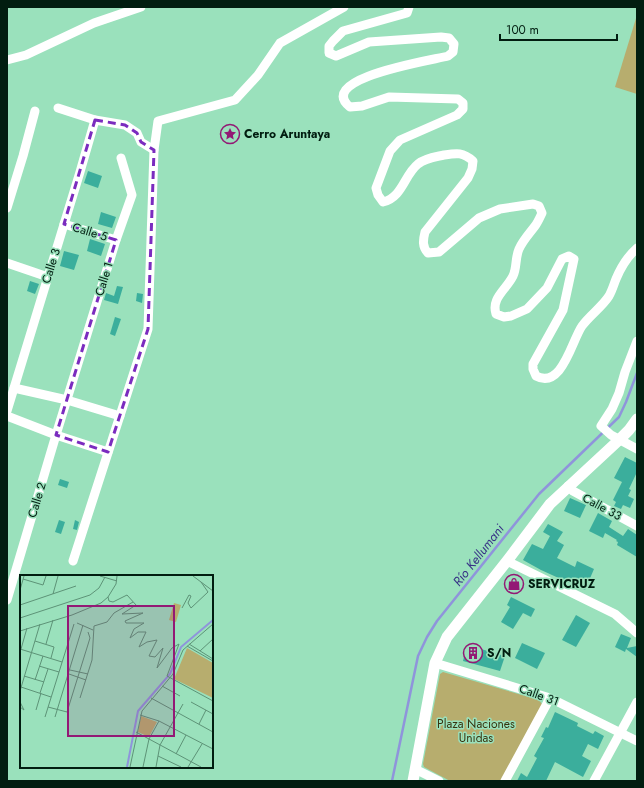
<svg xmlns="http://www.w3.org/2000/svg" width="644" height="788" viewBox="0 0 644 788" font-family="Jost,sans-serif">
	<style>
		.green { fill: #b7ad6e }
		.lines { fill: none; stroke-linecap: round; stroke-linejoin: round }
		.stream { stroke: #8f94db; stroke-width: 2.5 }
		.building { fill: #3bae9c }
		.minor { stroke: #fff; stroke-width: 9 }
		.tertiary { stroke: #fff; stroke-width: 11 }
		.marked { fill: none; stroke: #7b2cbf; stroke-width: 3; stroke-dasharray: 8 5; stroke-linejoin: round }
		.labels { text-anchor: middle; stroke-width: 3; stroke-linejoin: round; paint-order: stroke }
		.poi-label { font-size: 12px; font-weight: bold; fill: #011d10; stroke: #9ae1bc; text-anchor: start }
		.street-label { font-size: 12px; fill: #011d10; stroke: #9ae1bc }
		.park-label { font-size: 12px; fill: #39330f; stroke: #9ae1bc }
		.water-label { font-size: 13px; font-style: italic; fill: #383386; stroke: #9ae1bc }
		.inset-river { fill: none; stroke: #8f94db; stroke-width: 2 }
		.inset-road { fill: none; stroke: #5d9377; stroke-width: 1 }
		.view { fill: #931975; fill-opacity: 0.15; stroke: #931975; stroke-width: 2 }
		.inset-edge { fill: none; stroke: #011d10; stroke-width: 2 }
	</style>
	<rect width="100%" height="100%" fill="#9ae1bc"/>
	<g class="green">
		<polygon points="637,15 637,94 615,87"/>
		<polygon points="443,672 539,700 542,704 542,707 501,781 450,781 424,767 423,764 440,674"/>
	</g>
	<g class="lines">
		<polyline class="stream" points="392,781 418,656 427,637 437,621 539,494 619,417 626,402 637,373"/>
	</g>
	<g class="building">
		<polygon points="88,171 102,176 98,188 84,183"/>
		<polygon points="101,212 116,217 112,228 98,224"/>
		<polygon points="90,239 105,244 101,256 87,251"/>
		<polygon points="64,251 79,255 74,270 60,266"/>
		<polygon points="30,281 39,284 35,294 27,291"/>
		<polygon points="117,286 123,287 118,304 104,300 106,293 114,296"/>
		<polygon points="137,293 143,294 142,303 136,301"/>
		<polygon points="115,317 121,319 115,336 110,334"/>
		<polygon points="625,457 637,463 637,472 629,489 631,490 628,496 634,499 630,508 623,505 621,509 614,506 616,502 613,500 622,482 614,478"/>
		<polygon points="60,479 69,482 67,488 58,485"/>
		<polygon points="570,498 586,505 580,518 564,511"/>
		<polygon points="598,513 612,521 609,527 623,536 628,529 637,535 637,557 617,545 618,542 616,541 617,540 605,533 603,538 589,531"/>
		<polygon points="59,520 65,522 61,534 55,532"/>
		<polygon points="75,520 79,522 77,530 73,529"/>
		<polygon points="548,524 563,532 557,541 564,545 557,558 575,567 577,561 594,569 585,590 541,570 523,560 532,544 543,549 550,536 543,532"/>
		<polygon points="511,597 535,609 531,617 523,613 513,629 501,622 510,607 507,605"/>
		<polygon points="576,615 590,623 576,647 562,640"/>
		<polygon points="621,634 631,638 627,648 637,646 637,657 626,649 625,652 615,647"/>
		<polygon points="522,643 545,653 537,669 515,658"/>
		<polygon points="467,645 505,656 500,671 463,661"/>
		<polygon points="555,712 578,723 577,726 593,734 595,731 604,736 598,749 588,744 582,756 591,761 583,777 555,762 546,781 517,781 521,773 527,777 537,758 534,756 544,738 541,737 546,727 548,728"/>
	</g>
	<g class="lines">
		<g class="minor">
			<path d="M409,7L407,13L343,31L333,41L329,46V53L336,56L369,42L441,37L449,38L454,44L453,52L448,56C434,60 314,78 350,107L362,106L389,97L458,99L463,103V109L457,115L400,140L390,151L376,188L378,195L383,202C403,197 404,175 418,164C425,158 435,157 444,155C457,153 463,152 473,161L472,169L468,178L425,232C423,240 422,247 428,253L439,252L479,218L500,209L533,204L539,206L542,213C540,217 538,222 535,226C529,234 523,240 519,249C515,258 517,268 513,276C506,290 491,298 496,314L504,317L511,316L527,309L547,288L562,259L569,256L574,259L563,310L533,364V369L536,376C562,390 572,340 582,326C590,315 602,307 609,296C612,291 614,284 616,279C621,267 628,256 637,248"/>
			<polyline points="7,60 26,55 94,23 141,7"/>
			<polyline points="58,108 95,120 125,125 137,133 141,142 154,150"/>
			<polyline points="7,208 23,156 35,111"/>
			<polyline points="64,224 116,240"/>
			<polyline points="7,263 48,277"/>
			<polyline points="637,341 625,372 619,393 612,409 601,426 611,435 637,449"/>
			<polyline points="14,388 67,400 120,416"/>
			<polyline points="7,411 80,172 95,120"/>
			<polyline points="7,416 56,435 108,452"/>
			<polyline points="568,486 573,491 637,526"/>
			<polyline points="73,561 148,329 154,150 158,121 235,100 258,75 280,43 344,7"/>
			<polyline points="507,561 615,614 637,633"/>
			<polyline points="7,600 56,435 116,240 132,195 121,158"/>
			<polyline points="435,663 550,698 637,741"/>
			<polyline points="415,769 439,781"/>
			<polyline points="505,781 550,698"/>
			<polyline points="594,781 637,702"/>
		</g>
		<polyline class="tertiary" points="413,781 435,663 447,637 507,561 550,504 619,440 629,430 637,419"/>
	</g>
	<path class="marked" d="M95,120L125,125L137,133L141,142L154,150L148,329L108,452L56,435L116,240L64,224Z"/>
	<defs>
		<g id="sight-ring" transform="scale(1)"><circle r="9.5" fill="#9ae1bc" stroke="#931975" stroke-width="1.5"/><path d="M0-6L1.8-2.2L6-1.7L2.9 1.2L3.7 5.4L0 3.3L-3.7 5.4L-2.9 1.2L-6-1.7L-1.8-2.2Z" fill="#931975"/></g>
		<g id="shop-ring" transform="scale(1)"><circle r="9.5" fill="#9ae1bc" stroke="#931975" stroke-width="1.5"/><path d="M-5-2.5h2.3a2.7 3.5 0 0 1 5.4 0H5L5.5 6h-11ZM-1.5-2.5h3a1.5 2.3 0 0 0-3 0Z" fill="#931975"/></g>
		<g id="building-ring" transform="scale(1)"><circle r="9.5" fill="#9ae1bc" stroke="#931975" stroke-width="1.5"/><path d="M-4-6H4V6H1V3H-1V6H-4ZM-2.5-4.3h1.7v1.8h-1.7ZM.8-4.3h1.7v1.8H.8ZM-2.5-1h1.7V.8h-1.7ZM.8-1h1.7V.8H.8Z" fill="#931975"/></g>
	</defs>
	<g fill-rule="evenodd">
		<use href="#sight-ring" x="230" y="134"/>
		<use href="#shop-ring" x="514" y="584"/>
		<use href="#building-ring" x="473" y="653"/>
	</g>
	<g class="labels">
		<g class="poi-label">
			<text x="244" y="138">Cerro Aruntaya</text>
			<text x="528" y="588">SERVICRUZ</text>
			<text x="487" y="657">S/N</text>
		</g>
		<g class="street-label">
			<text transform="translate(90 232) rotate(17)" y="4">Calle 5</text>
			<text transform="translate(51 266) rotate(-73)" y="4">Calle 3</text>
			<text transform="translate(104 279) rotate(-73)" y="4">Calle 1</text>
			<text transform="translate(37 500) rotate(-73)" y="4">Calle 2</text>
			<text transform="translate(602 507) rotate(28)" y="4">Calle 33</text>
			<text transform="translate(539 695) rotate(20)" y="4">Calle 31</text>
		</g>
		<g class="park-label">
			<text x="476" y="728">Plaza Naciones<tspan x="476" dy="14">Unidas</tspan></text>
		</g>
		<g class="water-label">
			<text transform="translate(478 555) rotate(-52)" y="5">Río Kellumani</text>
		</g>
	</g>
	<g transform="translate(20 575)">
		<rect width="193" height="193" fill="#9ae1bc"/>
		<path d="M154,28L161,30L156,47L149,45ZM167,73L193,88V123L154,104ZM121,141L137,147L129,162L118,157Z" fill="#b7ad6e"/>
		<path class="inset-river" d="M107,192L118,136L150,99L161,72L193,45"/>
		<path class="inset-road" d="M80,1L97,6M97,1L96,9L88,22L89,26L93,27L107,20L116,30L102,39L123,38L105,46L106,48H124L114,54L110,63L118,57H126L119,72L127,67L137,65L129,81L135,82L143,73L137,93L152,73L159,69L147,101L193,126M173,1L193,16M3,4L23,10L26,1M0,15L4,1M33,19L38,1M0,30L56,11M162,33L169,20L171,21L168,28L171,33L188,17L181,7M0,43L70,20L79,13L85,2M57,48L73,55M0,56L52,40L81,28L88,22M15,66L34,72L31,83M26,69L33,45M169,69L193,84M167,71L193,86M0,74L42,87M1,74L7,53M180,76L193,64M19,91L39,97M50,95L68,99M49,99L66,105M4,101L24,107M15,105L23,81M142,111L160,121M1,112L31,122M0,116L20,49M20,118L28,94M60,123L72,85L74,51L87,47L94,38L113,27M131,123L193,157M0,127L4,135L0,132M171,127L193,139M28,132L47,137L70,63L68,57M16,135L21,118M120,140L139,146L193,174M25,142L54,49M35,142L63,50M179,149L186,135M116,157L181,192M156,179L166,160M138,181L161,192M110,192L122,136L153,99L163,75L193,49M123,192L129,164L139,146M136,192L140,170L163,129M168,192L182,169"/>
		<path class="view" d="M48,31H154V161H48Z"/>
		<rect width="193" height="193" class="inset-edge"/>
	</g>
	<rect width="644" height="788" fill="none" stroke="#011d10" stroke-width="16"/>
	<path d="M500 34v6h117v-6" fill="none" stroke="#011d10" stroke-width="2"/>
	<text x="506" y="34" font-size="12" fill="#011d10" stroke="#9ae1bc" stroke-width="3" paint-order="stroke">100 m</text>
</svg>
